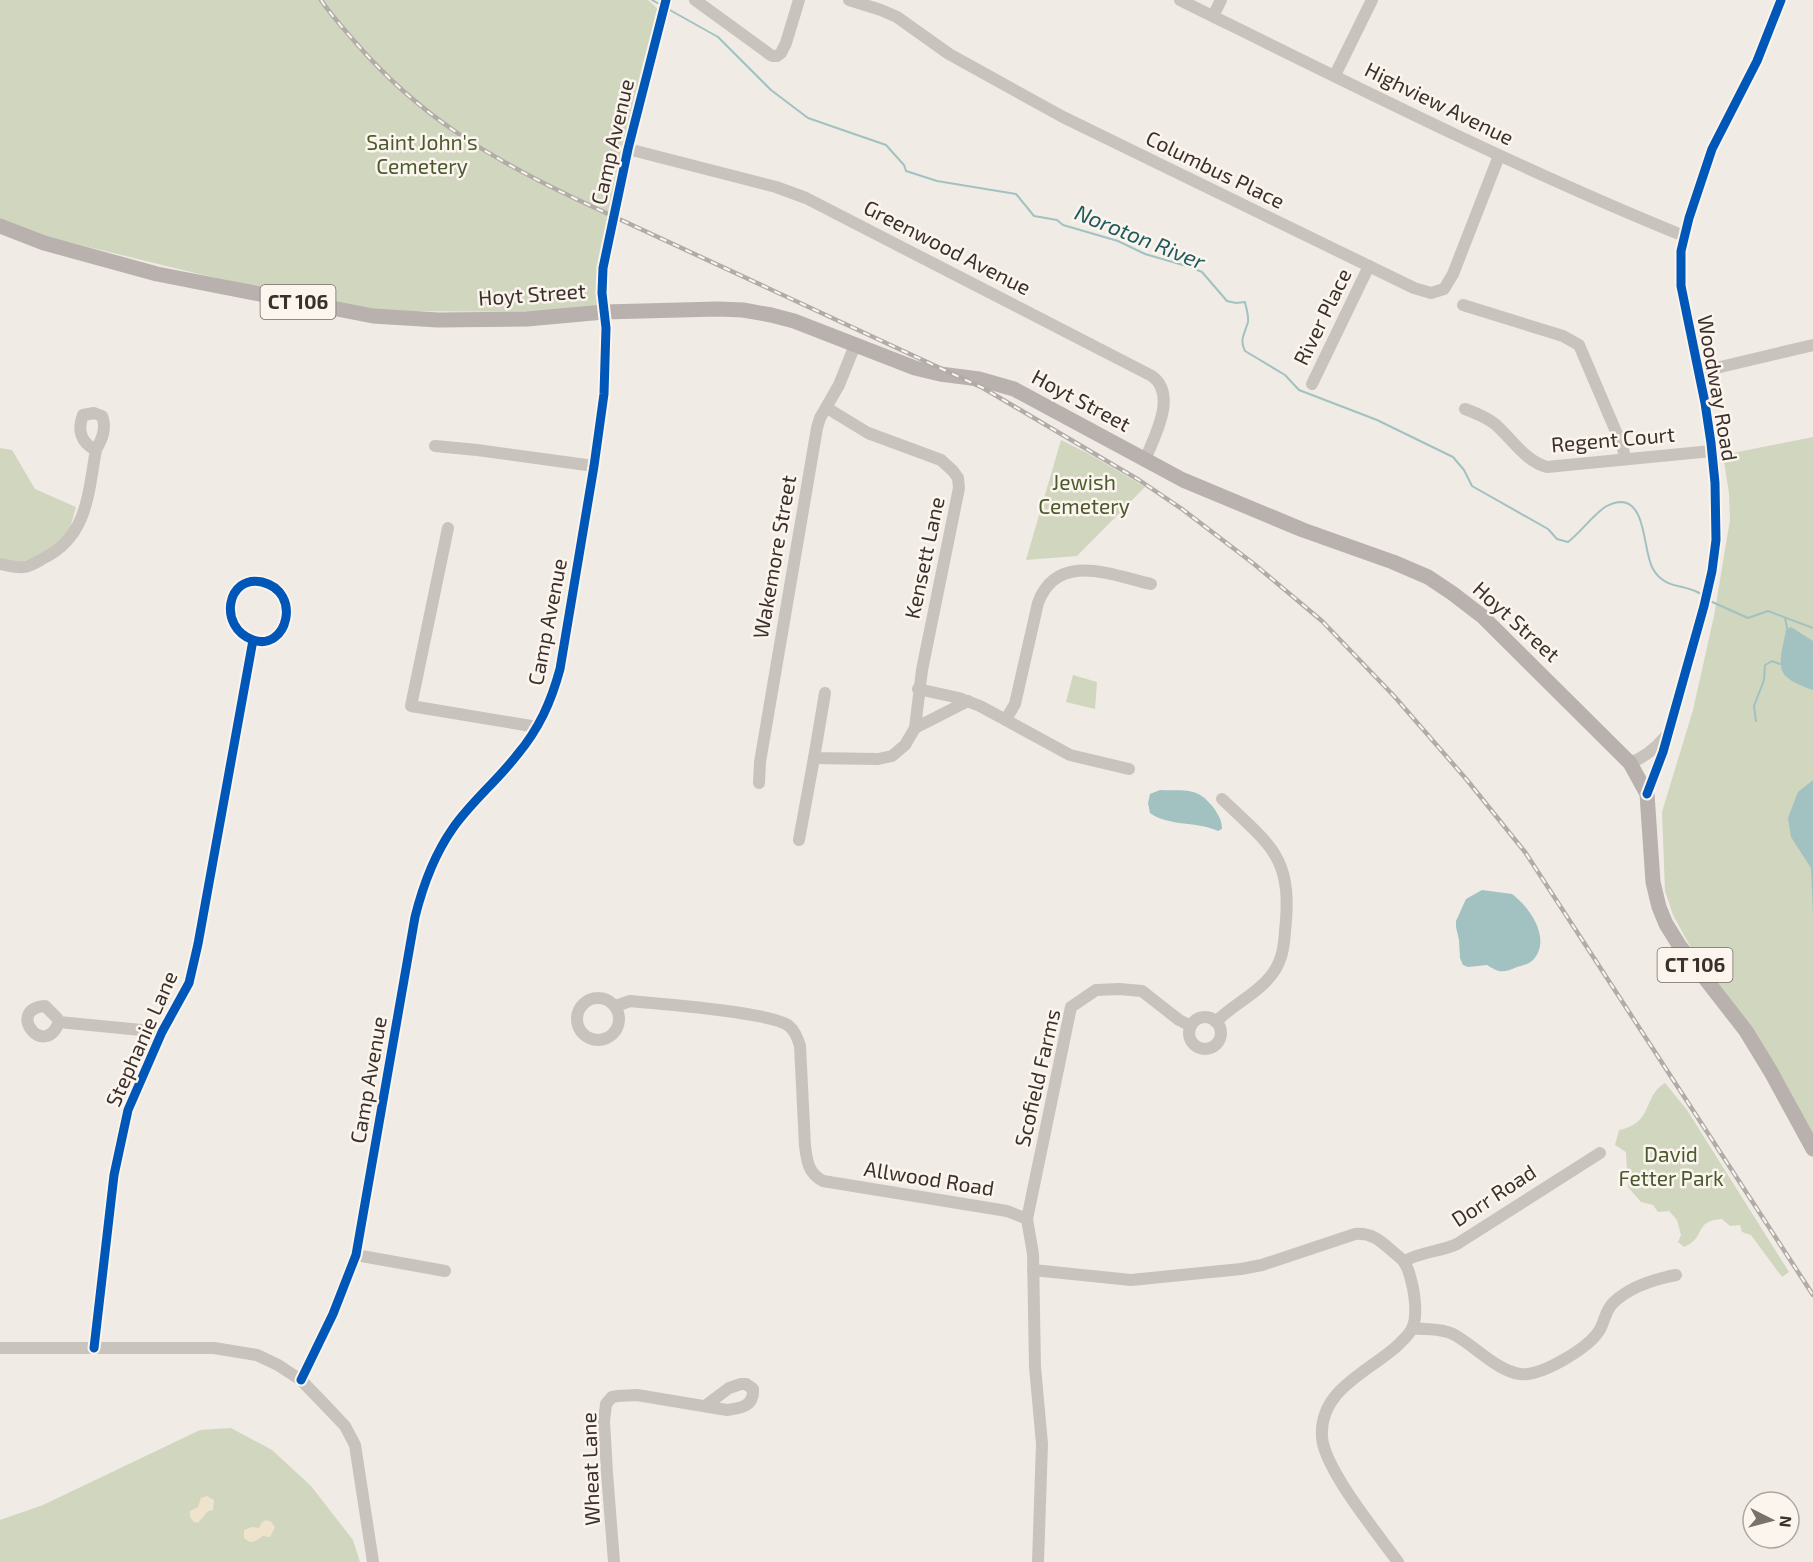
<svg xmlns="http://www.w3.org/2000/svg" width="1813" height="1562" viewBox="0 0 1813 1562" font-family="'Exo 2',sans-serif">
	<style>
		.green { fill: #d1d6bf }
		.sand { fill: #efe3cc }
		.water { fill: #a1c2c1 }
		.lines { fill: none; stroke-linecap: round; stroke-linejoin: round }
		.stream { stroke: #a1c2c1; stroke-width: 2 }
		.minor { stroke: #c9c3be; stroke-width: 12 }
		.major { stroke: #b8b1ad; stroke-width: 15 }
		.rail-casing { stroke: #b1aca8; stroke-width: 4.5 }
		.rail { stroke: #fbf5ee; stroke-width: 2; stroke-dasharray: 7; stroke-linecap: butt }
		.cycleway-casing { stroke: #fbf5ee; stroke-width: 13 }
		.cycleway { stroke: #0057b8; stroke-width: 9 }
		.labels { text-anchor: middle; stroke-width: 5; stroke-linejoin: round; paint-order: stroke }
		.shield { fill: #fbf5ee; stroke: #756b66; stroke-width: 1.5 }
		.shield-label { font-size: 20px; font-weight: bold; fill: #3b302b }
		.street-label { font-size: 21px; fill: #3b302b; stroke: #fbf5ee }
		.park-label { font-size: 21px; fill: #4a5a2e; stroke: #fbf5ee }
		.water-label { font-size: 22px; font-style: italic; fill: #1f5a5e; stroke: #fbf5ee }
	</style>
	<rect width="100%" height="100%" fill="#f0ebe5"/>
	<g class="green">
		<polygon points="0,0 648,0 660,11 634,109 596,280 598,308 537,312 372,311 199,274 15,229 0,223"/>
		<polygon points="1813,437 1813,1135 1760,1040 1690,946 1673,915 1665,891 1662,812 1693,710 1714,616 1730,520 1729,493 1723,455"/>
		<polygon points="1061,440 1089,454 1145,487 1077,556 1026,560"/>
		<polygon points="0,448 12,450 35,489 76,507 68,535 50,549 28,560 16,562 0,560"/>
		<polygon points="1073,675 1097,682 1095,709 1066,702"/>
		<path d="M1665,1083L1687,1110L1789,1272L1782,1277L1751,1235L1742,1232L1740,1225L1730,1226L1722,1219C1693,1221 1707,1237 1684,1247L1678,1242L1681,1235L1677,1220L1669,1211L1658,1212L1653,1205L1641,1202L1628,1187L1626,1152L1615,1145L1619,1130C1654,1123 1642,1097 1665,1083Z"/>
		<polygon points="231,1428 272,1450 311,1486 353,1540 360,1562 0,1562 0,1520 43,1505 200,1430"/>
	</g>
	<g class="sand">
		<polygon points="207,1496 214,1500 213,1510 208,1511 198,1523 194,1522 190,1517 190,1511 198,1507 201,1498"/>
		<path d="M266,1520L271,1522L275,1527L270,1537L263,1536C256,1540 252,1546 244,1538V1530L252,1527L259,1528L262,1522Z"/>
	</g>
	<g class="water">
		<path d="M1791,627L1813,641V690C1772,676 1779,667 1786,630Z"/>
		<polygon points="1813,780 1813,915 1811,868 1791,837 1788,818 1798,792"/>
		<path d="M1160,790C1184,791 1197,786 1213,807C1218,814 1222,820 1222,829L1218,831C1197,821 1170,827 1150,813L1148,803L1150,794Z"/>
		<path d="M1482,890L1512,894C1528,906 1552,937 1534,959C1530,964 1523,965 1517,967C1504,973 1499,973 1487,965L1468,967L1463,965L1460,958L1459,940L1456,927V921L1466,899Z"/>
	</g>
	<g class="lines">
		<g class="stream">
			<polyline points="652,0 661,5"/>
			<path d="M668,9L718,37L771,90L808,118L886,145L904,165L906,171L937,181L1016,194L1034,216L1057,220L1063,225L1118,241L1145,254L1190,267L1202,272L1227,301L1236,303L1245,302C1246,308 1249,316 1248,322C1245,333 1239,340 1245,351L1285,375L1299,390L1377,420L1453,457L1464,470L1472,486L1548,529L1557,539L1568,542C1581,532 1591,517 1605,507C1610,504 1617,502 1622,502C1647,504 1643,553 1653,569C1665,590 1684,583 1701,594"/>
			<polyline points="1710,601 1748,618 1768,611 1813,628"/>
			<polyline points="1785,618 1788,632"/>
			<polyline points="1756,721 1754,706 1764,680 1765,665 1772,661 1780,664"/>
		</g>
		<g class="minor">
			<polyline points="695,0 772,56 777,56 781,53 786,43 799,0"/>
			<polyline points="849,0 881,10 897,17 949,54 1063,117 1414,288 1431,293 1444,289 1453,274 1499,156"/>
			<path d="M1180,0C1346,82 1512,166 1684,236"/>
			<polyline points="1213,16 1221,0"/>
			<polyline points="1335,75 1372,0"/>
			<path d="M628,149L776,187L806,198L1152,376C1178,395 1154,437 1145,460"/>
			<polyline points="1463,305 1563,336 1579,345 1623,448 1625,459"/>
			<polyline points="1699,372 1813,345"/>
			<polyline points="1312,384 1369,266"/>
			<path d="M1465,409C1476,413 1486,417 1495,424C1512,439 1525,461 1547,467L1712,451"/>
			<path d="M94,413L102,416C107,428 102,439 96,450C81,443 77,430 83,415Z"/>
			<polyline points="435,446 477,450 594,466"/>
			<polyline points="448,528 411,706 537,727"/>
			<path d="M0,564C7,565 16,568 23,567C30,567 38,561 44,558C88,536 88,493 96,450"/>
			<polyline points="918,689 959,698 980,706 1070,755 1129,769"/>
			<polyline points="825,693 814,758 878,759 892,756 905,745 915,728 922,670 959,488 958,478 953,471 941,460 868,433 827,408"/>
			<path d="M1006,719L1015,704L1038,603C1057,551 1112,575 1151,584"/>
			<polyline points="915,728 968,701"/>
			<path d="M1630,763C1645,757 1655,749 1665,737"/>
			<polyline points="759,783 760,762 817,428 820,418 839,385 855,345"/>
			<polyline points="1647,794 1663,752 1704,606 1712,571 1716,540 1715,483 1711,443 1705,403 1681,286 1681,251 1689,218 1712,149 1757,61 1781,0"/>
			<polyline points="799,840 814,758"/>
			<circle cx="598" cy="1019" r="21"/>
			<path d="M616,1006L630,1001C658,1004 773,1012 789,1026C795,1031 798,1039 800,1046L805,1146C807,1161 808,1173 823,1181L1007,1211L1027,1219"/>
			<circle cx="1205" cy="1033" r="16"/>
			<path d="M59,1022L57,1018L45,1006C5,1009 44,1061 59,1022L162,1032"/>
			<path d="M1216,1022C1232,1005 1254,996 1269,978C1281,965 1284,949 1285,931C1293,857 1272,847 1222,799"/>
			<polyline points="356,1255 445,1271"/>
			<path d="M1405,1261C1420,1252 1439,1252 1457,1244L1600,1153"/>
			<path d="M1033,1270L1131,1280L1241,1269L1262,1265L1355,1234C1375,1232 1384,1245 1398,1256C1408,1263 1410,1276 1413,1288C1415,1299 1417,1318 1412,1329C1408,1336 1402,1341 1397,1346C1367,1373 1319,1390 1322,1437C1324,1469 1378,1534 1398,1562"/>
			<path d="M1412,1328C1426,1330 1440,1328 1453,1334C1474,1345 1497,1371 1520,1374C1541,1377 1588,1348 1599,1331C1605,1321 1605,1311 1613,1303C1629,1287 1655,1279 1676,1275"/>
			<polyline points="0,1348 214,1348 257,1355 278,1365 301,1380 328,1408 345,1426 355,1445 373,1562"/>
			<path d="M94,1348L114,1175L128,1110L162,1032L189,983L198,944L253,640C217,627 227,574 262,582C303,592 287,652 253,640"/>
			<path d="M301,1380L333,1314L356,1255L415,917C423,885 434,855 453,828C472,801 497,781 517,755C539,729 551,702 560,669L594,466L604,394L606,328L602,293L603,268L628,149L666,0"/>
			<path d="M614,1562L607,1473L604,1421L606,1404L612,1397L618,1396L637,1395L727,1410C742,1408 754,1406 753,1389L746,1384H741L729,1388L705,1406"/>
			<polyline points="1038,1562 1042,1444 1035,1367 1033,1254 1027,1219 1071,1007 1096,990 1119,989 1142,991 1179,1020 1191,1026"/>
		</g>
		<polyline class="major" points="0,226 44,243 157,274 373,316 438,320 527,319 604,312 718,309 743,310 771,315 794,321 915,368 940,374 979,379 1014,389 1183,480 1303,530 1393,562 1428,577 1452,593 1482,616 1630,763 1647,794 1653,882 1659,907 1666,924 1679,945 1746,1031 1771,1072 1813,1149"/>
		<g class="rail-casing">
			<path id="rail" d="M321,0C331,15 344,29 356,43C419,116 490,158 576,199L983,388L1139,480L1182,509L1254,564L1322,621L1394,696L1467,780L1525,852L1813,1295"/>
		</g>
		<use href="#rail" class="rail"/>
		<g class="cycleway-casing">
			<g id="cycleway">
				<polyline points="1647,794 1663,752 1704,606 1712,571 1716,540 1715,483 1711,443 1705,403 1681,286 1681,251 1689,218 1712,149 1757,61 1781,0"/>
				<path d="M94,1348L114,1175L128,1110L162,1032L189,983L198,944L253,640C217,627 227,574 262,582C303,592 287,652 253,640"/>
				<path d="M301,1380L333,1314L356,1255L415,917C423,885 434,855 453,828C472,801 497,781 517,755C539,729 551,702 560,669L594,466L604,394L606,328L602,293L603,268L628,149L666,0"/>
			</g>
		</g>
		<use href="#cycleway" class="cycleway"/>
	</g>
	<g class="labels">
		<g class="shield">
			<rect x="260.5" y="285" width="75" height="34" rx="4.5"/>
			<rect x="1657.5" y="948" width="75" height="34" rx="4.5"/>
		</g>
		<g class="shield-label">
			<text x="298" y="309">CT 106</text>
			<text x="1695" y="972">CT 106</text>
		</g>
		<g class="street-label">
			<text transform="translate(1439 104) rotate(26)" y="7">Highview Avenue</text>
			<text transform="translate(613 142) rotate(-77)" y="7">Camp Avenue</text>
			<text transform="translate(1215 170) rotate(26)" y="7">Columbus Place</text>
			<text transform="translate(947 248) rotate(27)" y="7">Greenwood Avenue</text>
			<text transform="translate(532 295) rotate(-4)" y="7">Hoyt Street</text>
			<text transform="translate(1323 317) rotate(-64)" y="7">River Place</text>
			<text transform="translate(1717 388) rotate(80)" y="7">Woodway Road</text>
			<text transform="translate(1081 401) rotate(28)" y="7">Hoyt Street</text>
			<text transform="translate(1613 440) rotate(-5)" y="7">Regent Court</text>
			<text transform="translate(775 557) rotate(-80)" y="7">Wakemore Street</text>
			<text transform="translate(925 558) rotate(-78)" y="7">Kensett Lane</text>
			<text transform="translate(548 622) rotate(-79)" y="7">Camp Avenue</text>
			<text transform="translate(1516 622) rotate(42)" y="7">Hoyt Street</text>
			<text transform="translate(142 1039) rotate(-66)" y="7">Stephanie Lane</text>
			<text transform="translate(1038 1078) rotate(-77)" y="7">Scofield Farms</text>
			<text transform="translate(369 1080) rotate(-80)" y="7">Camp Avenue</text>
			<text transform="translate(929 1179) rotate(9)" y="7">Allwood Road</text>
			<text transform="translate(1494 1196) rotate(-33)" y="7">Dorr Road</text>
			<text transform="translate(591 1469) rotate(-92)" y="7">Wheat Lane</text>
		</g>
		<g class="park-label">
			<text x="422" y="150">Saint John's<tspan x="422" dy="24">Cemetery</tspan></text>
			<text x="1084" y="490">Jewish<tspan x="1084" dy="24">Cemetery</tspan></text>
			<text x="1671" y="1162">David<tspan x="1671" dy="24">Fetter Park</tspan></text>
		</g>
		<g class="water-label">
			<text transform="translate(1140 237) rotate(22)" y="8">Noroton River</text>
		</g>
	</g>
	<g transform="translate(1771 1520) rotate(96)"><circle r="28" fill="#fbf5ee" stroke="#aea6a0" stroke-width="1.5"/>
	<path d="M0-4.5L10 22L0 15L-10 22Z" fill="#7a716c"/>
	<text y="-9" font-size="16" font-weight="bold" text-anchor="middle" fill="#3b302b">N</text>
	</g>
</svg>
